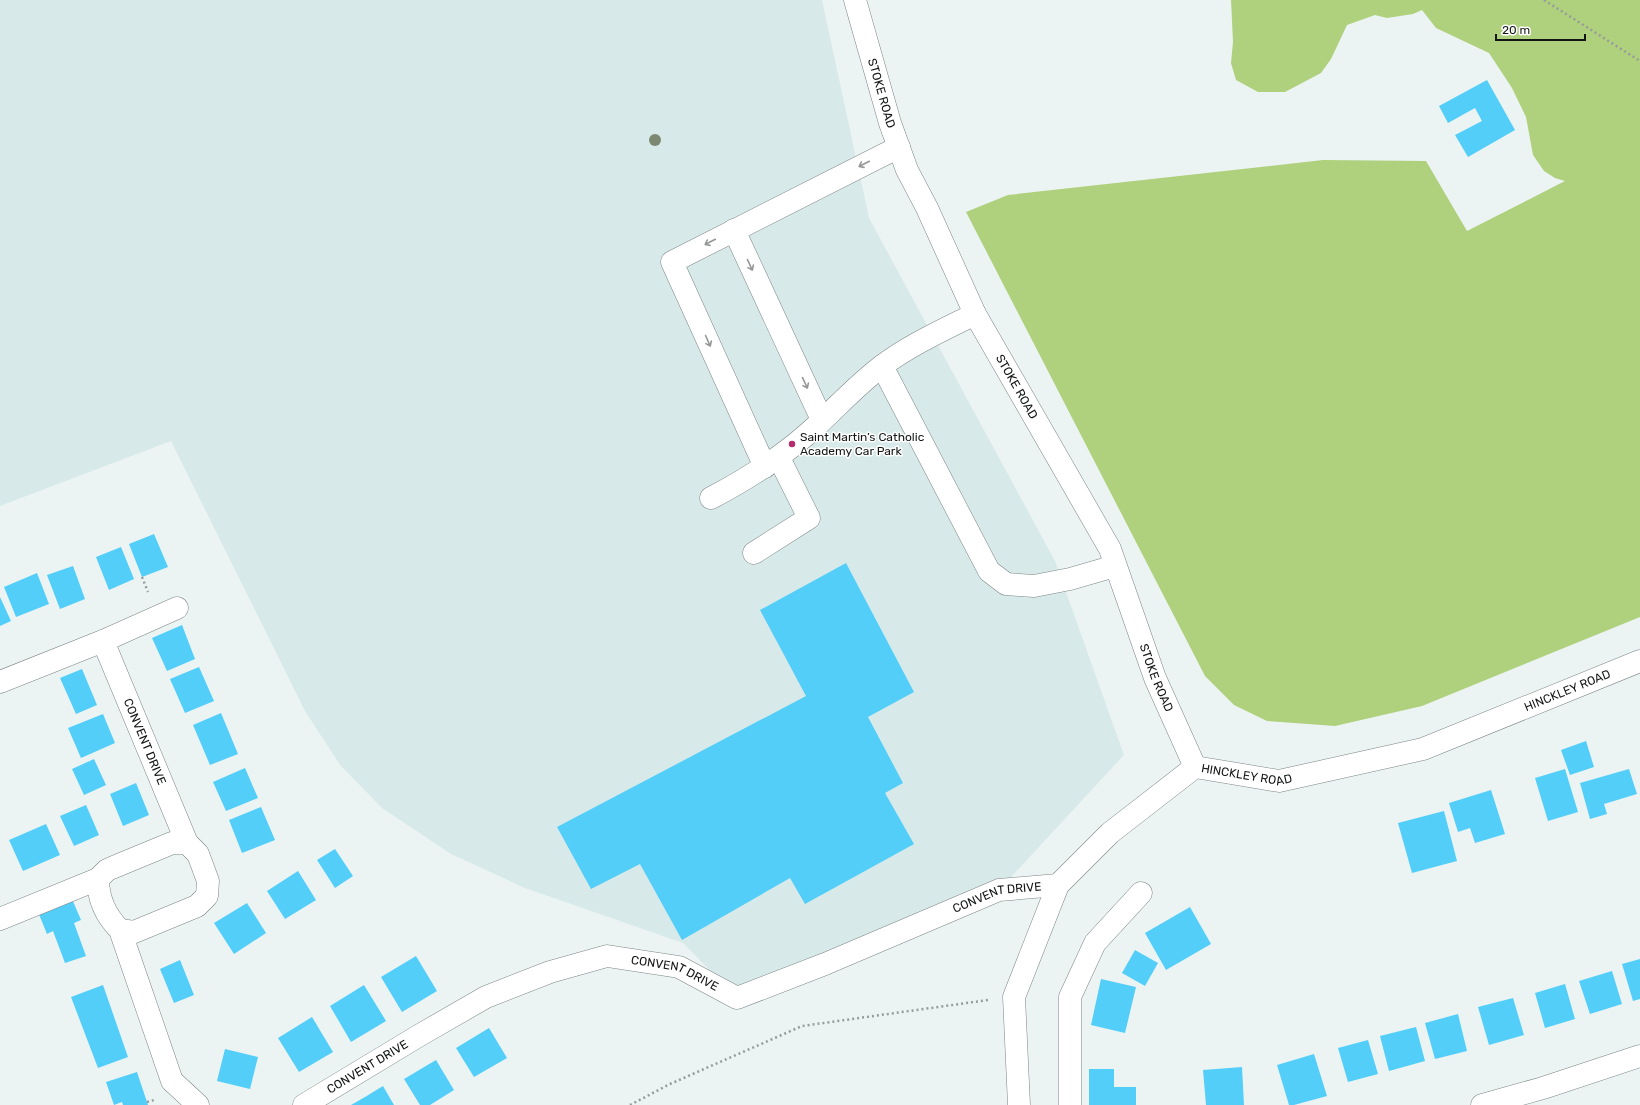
<svg xmlns="http://www.w3.org/2000/svg" width="1640" height="1105" viewBox="0 0 1640 1105" font-family="Rubik,sans-serif">
	<style>
		.built { fill: #d7eae9 }
		.green { fill: #afd07d }
		.building { fill: #53cef9 }
		.lines { fill: none; stroke-linecap: round; stroke-linejoin: round }
		.minor-casing { stroke: #7d8585; stroke-width: 23 }
		.path { stroke: #969c9b; stroke-width: 2.5; stroke-dasharray: 2 3; stroke-linecap: butt }
		.minor { stroke: #fff; stroke-width: 22 }
		.tree { fill: #7c8872 }
		.oneway { stroke: #959696 }
		.poi-dot { fill: #b42c6d; stroke: #fff; stroke-width: 1.5 }
		.labels { text-anchor: middle; stroke-width: 3; stroke-linejoin: round; paint-order: stroke }
		.street-label { font-size: 12px; fill: #131615; stroke: #fff }
		.poi-label { font-size: 12px; fill: #131615; stroke: #fff; text-anchor: start }
	</style>
	<rect width="100%" height="100%" fill="#ebf4f3"/>
	<polygon class="built" points="0,0 822,0 869,218 1055,561 1124,755 999,890 737,998 683,943 525,888 451,854 382,808 340,765 305,711 171,441 0,506"/>
	<polygon class="green" points="1231,0 1640,0 1640,617 1422,706 1335,726 1267,721 1234,705 1205,676 966,212 1008,195 1323,160 1426,161 1467,231 1565,181 1555,178 1544,171 1533,155 1526,117 1512,88 1489,53 1436,28 1422,10 1413,14 1387,18 1375,15 1347,25 1331,59 1321,73 1285,92 1258,92 1236,80 1231,63 1233,42"/>
	<g class="building">
		<polygon points="1487,80 1515,130 1468,157 1455,135 1482,121 1475,108 1448,123 1439,106"/>
		<polygon points="154,534 168,567 142,577 129,544"/>
		<polygon points="121,547 134,579 109,590 96,557"/>
		<polygon points="846,563 914,692 868,717 903,783 885,793 914,844 805,904 790,878 682,940 640,864 591,889 557,827 806,696 760,610"/>
		<polygon points="73,566 85,599 60,609 47,575"/>
		<polygon points="37,573 49,604 16,617 4,587"/>
		<polygon points="0,597 11,621 0,626"/>
		<polygon points="182,625 195,659 167,671 152,638"/>
		<polygon points="199,667 214,701 185,713 170,679"/>
		<polygon points="82,669 97,705 76,714 60,678"/>
		<polygon points="221,713 238,754 210,765 193,725"/>
		<polygon points="103,714 115,743 81,758 68,728"/>
		<polygon points="1586,741 1594,767 1570,775 1561,750"/>
		<polygon points="94,759 106,785 84,795 72,769"/>
		<polygon points="245,768 258,798 226,811 213,782"/>
		<polygon points="1565,769 1578,812 1548,821 1535,778"/>
		<polygon points="1629,769 1637,794 1604,804 1607,814 1590,819 1580,783"/>
		<polygon points="136,783 149,815 123,826 110,794"/>
		<polygon points="1491,790 1505,834 1475,843 1470,828 1458,832 1449,803"/>
		<polygon points="86,805 99,835 74,846 60,816"/>
		<polygon points="261,807 275,840 242,853 229,820"/>
		<polygon points="1444,811 1457,861 1412,873 1398,823"/>
		<polygon points="46,824 60,855 23,871 9,840"/>
		<polygon points="335,849 353,876 335,888 317,860"/>
		<polygon points="298,871 316,900 285,919 267,891"/>
		<polygon points="72,899 81,920 74,923 86,956 65,963 53,931 47,934 38,912"/>
		<polygon points="247,903 266,933 234,954 214,923"/>
		<polygon points="1190,907 1211,944 1166,970 1145,933"/>
		<polygon points="1135,950 1158,963 1145,986 1122,973"/>
		<polygon points="416,956 437,991 402,1012 381,977"/>
		<polygon points="1640,959 1640,999 1633,1001 1622,964"/>
		<polygon points="180,960 194,995 174,1003 160,969"/>
		<polygon points="1612,971 1622,1004 1590,1014 1579,981"/>
		<polygon points="1101,979 1136,987 1125,1033 1091,1025"/>
		<polygon points="1565,984 1575,1019 1545,1028 1535,993"/>
		<polygon points="103,985 128,1057 98,1068 71,997"/>
		<polygon points="364,985 386,1021 351,1042 330,1006"/>
		<polygon points="1513,998 1524,1035 1489,1045 1478,1007"/>
		<polygon points="1458,1014 1467,1051 1435,1059 1425,1023"/>
		<polygon points="312,1017 333,1052 299,1072 278,1038"/>
		<polygon points="1416,1027 1425,1061 1389,1071 1380,1036"/>
		<polygon points="489,1028 507,1058 474,1077 456,1048"/>
		<polygon points="1368,1040 1378,1074 1348,1082 1338,1048"/>
		<polygon points="225,1049 258,1057 250,1089 217,1081"/>
		<polygon points="1314,1054 1327,1096 1294,1105 1289,1105 1277,1065"/>
		<polygon points="436,1060 454,1090 430,1105 420,1105 404,1079"/>
		<polygon points="1242,1067 1244,1105 1206,1105 1203,1070"/>
		<polygon points="1089,1069 1114,1069 1114,1087 1136,1087 1136,1105 1089,1105"/>
		<polygon points="137,1072 148,1105 123,1105 122,1102 114,1105 106,1082"/>
		<polygon points="383,1086 394,1105 351,1105 365,1097"/>
	</g>
	<g class="lines">
		<g class="minor-casing">
			<g id="minor">
				<path id="s1" d="M855,0L890,123L907,170L927,208L975,314L1110,549L1155,678L1195,767"/>
				<polyline points="734,230 822,420"/>
				<polyline points="882,366 989,571 1006,584 1034,586 1070,579 1115,566"/>
				<polyline points="765,467 672,262 899,147"/>
				<path d="M711,498C745,480 776,461 805,436C831,414 854,387 882,366C910,345 943,330 975,314"/>
				<polyline points="754,553 809,518 779,458"/>
				<path id="s2" d="M103,641L187,843"/>
				<polyline points="0,682 103,641 177,608"/>
				<polyline points="0,919 98,879"/>
				<path d="M120,930L134,932L197,906L207,896L208,881L198,854L187,843H172L114,867L107,870L98,879C98,899 106,916 120,930L172,1081L198,1105"/>
				<path id="s3" d="M304,1105L420,1035L486,997L550,972L607,956L679,967L737,998L825,964L999,890L1058,885"/>
				<path id="s4" d="M1019,1105L1014,997L1058,885L1110,833L1195,767L1279,781L1423,749L1640,661"/>
				<polyline points="1070,1105 1070,997 1095,943 1141,893"/>
				<polyline points="1482,1105 1543,1088 1640,1056"/>
			</g>
		</g>
		<g class="path">
			<polyline points="1544,0 1640,61"/>
			<polyline points="142,577 148,592"/>
			<polyline points="147,1102 154,1100"/>
			<polyline points="630,1105 670,1084 802,1026 988,1000"/>
		</g>
		<use href="#minor" class="minor"/>
	</g>
	<circle class="tree" cx="655" cy="140" r="6"/>
	<defs><path id="oneway-shaft" d="M-6 0H5M1.5-3L5.5 0L1.5 3" fill="none" stroke-width="1.6" stroke-linecap="round" stroke-linejoin="round"/></defs>
	<g class="oneway">
		<use href="#oneway-shaft" transform="translate(864 164) rotate(153)"/>
		<use href="#oneway-shaft" transform="translate(710 242) rotate(153)"/>
		<use href="#oneway-shaft" transform="translate(750 265) rotate(65)"/>
		<use href="#oneway-shaft" transform="translate(708 341) rotate(66)"/>
		<use href="#oneway-shaft" transform="translate(805 383) rotate(65)"/>
	</g>
	<circle class="poi-dot" cx="792" cy="444" r="4"/>
	<g class="labels">
		<g class="street-label">
			<text dy="4" stroke="none"><textPath href="#s1" startOffset="97">STOKE ROAD</textPath></text>
			<text dy="4" stroke="none"><textPath href="#s1" startOffset="421">STOKE ROAD</textPath></text>
			<text dy="4" stroke="none"><textPath href="#s1" startOffset="745">STOKE ROAD</textPath></text>
			<text dy="4" stroke="none"><textPath href="#s4" startOffset="798">HINCKLEY ROAD</textPath></text>
			<text dy="4" stroke="none"><textPath href="#s2" startOffset="109">CONVENT DRIVE</textPath></text>
			<text dy="4" stroke="none"><textPath href="#s4" startOffset="462">HINCKLEY ROAD</textPath></text>
			<text dy="4" stroke="none"><textPath href="#s3" startOffset="758">CONVENT DRIVE</textPath></text>
			<text dy="4" stroke="none"><textPath href="#s3" startOffset="410">CONVENT DRIVE</textPath></text>
			<text dy="4" stroke="none"><textPath href="#s3" startOffset="74">CONVENT DRIVE</textPath></text>
		</g>
		<g class="poi-label">
			<text x="800" y="441">Saint Martin’s Catholic<tspan x="800" dy="14">Academy Car Park</tspan></text>
		</g>
	</g>
	<path d="M1496 34v6h89v-6" fill="none" stroke="#131615" stroke-width="2"/>
	<text x="1502" y="34" font-size="12" fill="#131615" stroke="#ffffff" stroke-width="3" paint-order="stroke">20 m</text>
</svg>
